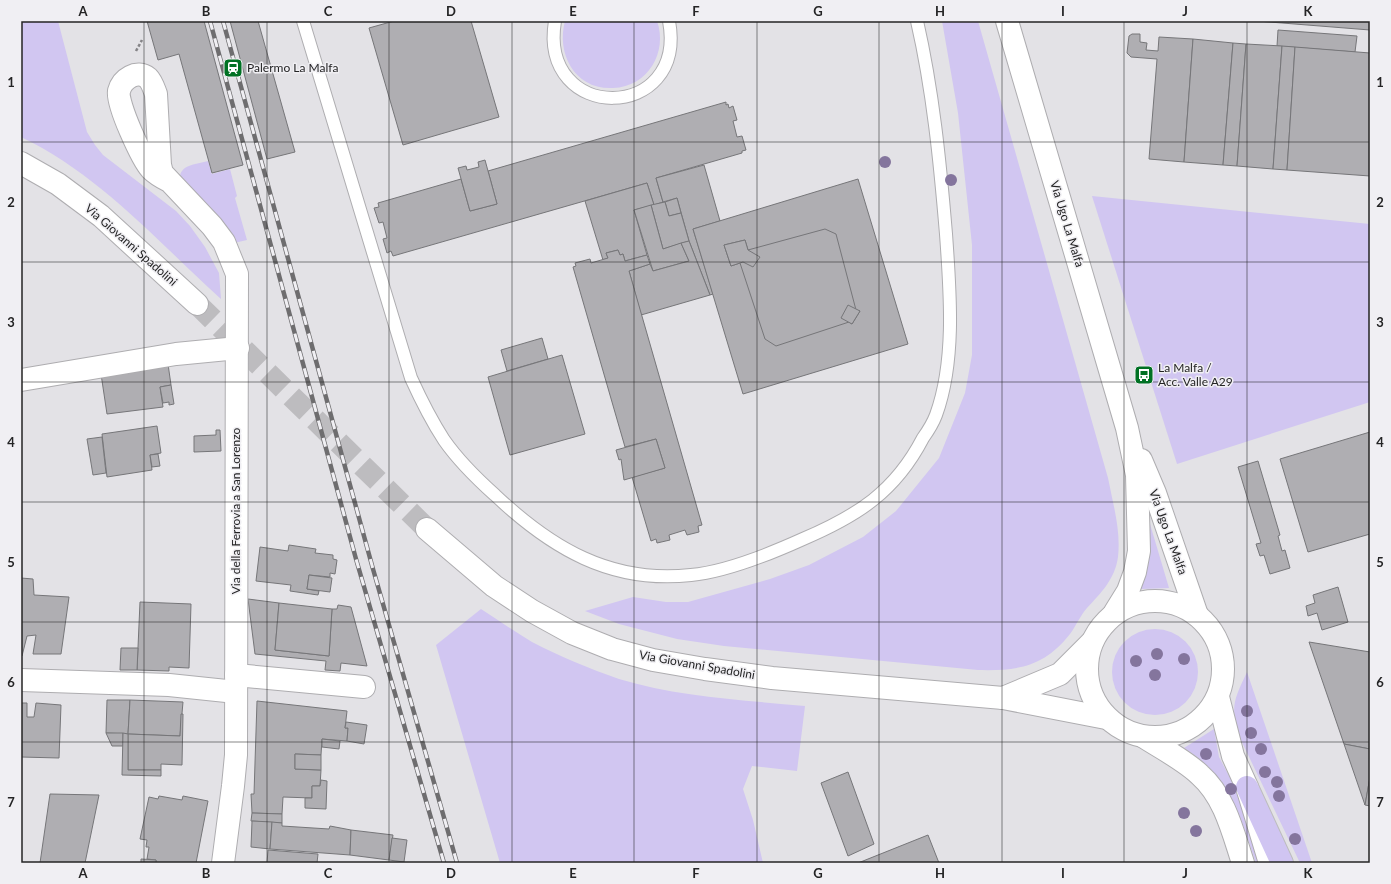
<svg xmlns="http://www.w3.org/2000/svg" width="1391" height="884" viewBox="0 0 1391 884" font-family="Lato,sans-serif">
	<style>
		.green { fill: #d1c6f1 }
		.building { fill: #afaeb2; stroke: #767679 }
		.lines { fill: none; stroke-linecap: round; stroke-linejoin: round }
		.secondary-tunnel { stroke: #bdbcbf; stroke-width: 22; stroke-dasharray: 22 11; stroke-linecap: butt }
		.lane-casing { stroke: #aeadb0; stroke-width: 14 }
		.street-casing { stroke: #aeadb0; stroke-width: 24 }
		.secondary-casing { stroke: #aeadb0; stroke-width: 24 }
		.highway-casing { stroke: #bdbdbe; stroke-width: 24 }
		.path { stroke: #858487; stroke-width: 2.5; stroke-dasharray: 3 2; stroke-linecap: butt }
		.lane { stroke: #fff; stroke-width: 12 }
		.street { stroke: #fff; stroke-width: 22 }
		.secondary { stroke: #fff; stroke-width: 22 }
		.highway { stroke: #d0c5f2; stroke-width: 22 }
		.rail-casing { stroke: #6e6d6f; stroke-width: 4.5 }
		.rail { stroke: #f0eff3; stroke-width: 3; stroke-dasharray: 9; stroke-linecap: butt }
		.tree { fill: #84759d }
		.grid { fill: none; stroke: #242425; stroke-width: 1; stroke-opacity: 0.55 }
		.labels { text-anchor: middle; stroke-width: 3; stroke-linejoin: round; paint-order: stroke }
		.poi-label { font-size: 12px; fill: #242425; stroke: #f0eff3; text-anchor: start }
		.street-label { font-size: 12px; fill: #242425; stroke: #f0eff3 }
		.neatline { fill: none; stroke: #242425; stroke-width: 1.5 }
		.grid-label { font-size: 13px; text-anchor: middle; font-weight: bold; fill: #242425 }
	</style>
	<rect width="100%" height="100%" fill="#e3e2e6"/>
	<g class="green">
		<path d="M21,21H58L87,132L95,145L103,155L176,211L190,226L205,247L219,273L221,299C158,242 99,174 21,137Z"/>
		<path d="M565,21H657C668,52 648,87 613,88C575,90 556,54 565,21Z"/>
		<path d="M942,21H978L1108,478C1113,504 1121,530 1118,557C1115,579 1101,593 1087,608C1080,616 1076,626 1070,634C1044,667 1018,671 978,670L724,646L677,639L619,624L585,611L633,597L666,602H688L770,579L809,565L863,537L896,511L939,458L965,393L972,355V245L958,113Z"/>
		<path d="M208,161L212,174L230,169L237,196L235,198L247,240L234,243L180,176C182,164 198,164 208,161Z"/>
		<polygon points="1092,196 1370,224 1370,402 1177,464"/>
		<polygon points="1150,524 1169,588 1141,589 1150,553"/>
		<path d="M481,609C498,620 515,632 532,642C559,656 590,669 619,679C678,697 743,700 805,706L797,771L752,766L743,789L753,820L763,863H500L436,645Z"/>
		<circle cx="1155" cy="672" r="43"/>
		<path d="M1247,672L1312,863H1300L1239,736C1230,706 1234,700 1247,672Z"/>
		<path d="M1214,729L1219,757L1237,791L1261,863H1256C1240,815 1229,776 1184,748Z"/>
	</g>
	<g class="building">
		<polygon points="147,21 204,21 243,165 212,173 179,54 158,60"/>
		<polygon points="230,21 258,21 295,152 267,159"/>
		<polygon points="394,21 471,21 499,117 403,145 369,28"/>
		<polygon points="1257,21 1370,21 1370,30"/>
		<polygon points="1278,30 1357,36 1355,52 1277,46"/>
		<polygon points="1132,34 1140,34 1140,42 1147,43 1146,50 1158,51 1159,37 1193,39 1184,162 1149,159 1157,59 1131,57 1127,53 1129,36"/>
		<polygon points="1193,39 1233,43 1223,165 1184,162"/>
		<polygon points="1233,43 1246,44 1237,166 1223,165"/>
		<polygon points="1246,44 1282,46 1273,169 1237,166"/>
		<polygon points="1282,46 1295,47 1287,170 1273,169"/>
		<polygon points="1295,47 1370,53 1370,176 1287,170"/>
		<polygon points="726,102 726,105 728,104 729,108 733,106 737,120 733,121 737,137 742,136 746,150 742,151 742,153 656,178 663,202 654,205 647,183 393,256 391,251 387,253 383,239 387,238 383,222 379,223 374,208 379,207 378,203 461,179 470,211 497,204 488,171"/>
		<polygon points="485,160 497,204 470,211 458,168 466,166 467,170 479,167 478,162"/>
		<polygon points="704,165 720,221 693,229 713,294 710,295 689,241 677,198 663,202 656,178"/>
		<polygon points="858,179 908,344 743,394 693,229"/>
		<polygon points="647,183 654,205 634,210 647,255 625,261 623,254 620,255 618,250 606,253 608,258 603,260 585,201"/>
		<polygon points="677,198 681,213 669,216 665,202"/>
		<polygon points="665,202 669,216 681,213 689,241 663,249 651,205"/>
		<polygon points="651,205 663,249 681,243 689,261 653,271 634,210"/>
		<polygon points="825,229 836,234 856,310 860,311 852,324 849,322 776,346 765,339 740,263 731,266 724,245 745,240 748,250"/>
		<polygon points="745,240 748,250 760,257 753,267 743,262 731,266 724,245"/>
		<polygon points="689,241 710,295 641,315 629,271 650,264 653,271 689,261 681,243"/>
		<polygon points="618,250 620,255 623,254 625,261 647,255 650,264 629,271 702,525 698,526 699,532 687,535 685,530 669,535 670,540 657,543 656,539 651,541 632,477 665,468 656,439 625,447 573,267 576,266 575,263 590,259 591,263 608,258 606,253"/>
		<polygon points="848,305 860,311 852,324 841,318"/>
		<polygon points="542,338 548,359 507,371 501,350"/>
		<polygon points="562,355 585,434 510,455 488,377"/>
		<polygon points="168,364 171,385 160,387 163,407 107,414 101,374"/>
		<polygon points="171,385 174,404 169,405 169,402 163,403 160,387"/>
		<polygon points="157,426 161,453 150,455 152,470 107,477 102,434"/>
		<polygon points="216,430 220,430 221,451 194,452 194,436 216,435"/>
		<polygon points="1370,432 1370,534 1308,552 1280,459"/>
		<polygon points="102,437 106,473 93,475 87,439"/>
		<polygon points="656,439 665,468 624,480 621,459 619,460 616,450"/>
		<polygon points="158,454 160,466 152,467 150,455"/>
		<polygon points="1258,461 1280,535 1278,536 1282,551 1285,550 1290,568 1270,574 1264,555 1260,556 1256,544 1261,543 1238,467"/>
		<polygon points="289,545 316,549 315,553 333,555 333,559 337,560 335,574 330,573 330,577 309,575 307,589 319,591 318,595 290,591 291,585 256,581 260,547 288,551"/>
		<polygon points="309,575 332,578 330,592 307,589"/>
		<polygon points="21,578 33,579 34,595 69,597 61,654 33,654 36,635 27,636 22,656 21,656"/>
		<polygon points="1338,587 1348,622 1322,630 1317,613 1308,616 1306,606 1315,603 1313,595"/>
		<polygon points="248,599 279,603 275,650 329,656 332,609 337,609 338,605 351,607 367,666 341,663 340,671 325,670 326,661 255,654"/>
		<polygon points="140,602 191,604 189,668 169,667 169,671 137,670"/>
		<polygon points="279,603 332,609 329,656 275,650"/>
		<polygon points="1309,642 1370,652 1370,749 1344,744"/>
		<polygon points="121,648 138,648 137,670 120,670"/>
		<polygon points="107,700 130,700 128,734 106,733"/>
		<polygon points="130,700 183,702 180,736 128,734"/>
		<polygon points="257,701 347,711 345,728 348,728 347,741 322,739 321,755 295,754 295,769 321,770 320,786 312,786 312,798 283,797 282,814 252,813 251,794 254,794"/>
		<polygon points="21,703 27,703 27,717 34,717 36,703 61,705 59,758 21,757"/>
		<polygon points="181,714 183,714 182,765 161,764 161,770 128,770 128,734 180,736"/>
		<polygon points="346,722 367,725 364,744 347,741 348,728 345,728"/>
		<polygon points="106,733 123,733 123,746 112,746"/>
		<polygon points="123,733 128,734 128,770 161,770 161,776 122,775"/>
		<polygon points="322,739 340,741 339,749 322,747"/>
		<polygon points="1344,744 1370,749 1370,777 1365,805"/>
		<polygon points="295,754 321,755 321,770 295,769"/>
		<polygon points="848,772 874,844 848,856 821,783"/>
		<polygon points="1370,777 1370,806 1365,805"/>
		<polygon points="321,780 327,781 326,809 305,808 305,798 312,798 312,786 320,786"/>
		<polygon points="50,794 99,795 85,863 40,863"/>
		<polygon points="159,796 182,800 183,796 208,801 196,863 156,863 156,860 147,859 149,847 146,847 147,840 140,839 149,797 158,799"/>
		<polygon points="252,813 282,814 282,823 251,821"/>
		<polygon points="252,821 272,822 270,849 251,847"/>
		<polygon points="272,822 282,823 282,826 329,829 330,826 351,830 350,855 270,849"/>
		<polygon points="351,830 393,835 389,860 350,855"/>
		<polygon points="928,835 939,863 858,863"/>
		<polygon points="392,838 407,840 404,862 389,860"/>
		<polygon points="268,850 318,854 317,863 267,863"/>
		<polygon points="141,859 156,860 156,863 141,863"/>
	</g>
	<g class="lines">
		<polyline class="secondary-tunnel" points="197,304 427,529"/>
		<g class="lane-casing">
			<g id="lane">
				<path d="M303,21L411,378C421,400 431,420 444,440C458,460 476,478 495,495C551,548 611,584 691,575C724,572 772,553 803,539C857,516 895,492 923,438C928,431 933,423 936,415C956,360 950,291 946,234C940,162 933,91 917,21"/>
				<path d="M555,21C538,124 688,123 669,21"/>
			</g>
		</g>
		<g class="street-casing">
			<g id="street">
				<path d="M169,181C163,178 156,174 151,169C142,159 116,103 119,91C122,79 137,69 148,78C152,82 154,89 156,94L160,165L162,173L212,226L224,242L237,274L236,755L233,786L223,863"/>
				<polyline points="21,380 176,354 238,348"/>
				<polyline points="236,675 364,687"/>
				<polyline points="21,680 169,685 236,692"/>
			</g>
		</g>
		<g class="secondary-casing">
			<g id="secondary">
				<polyline points="1007,21 1127,428 1137,475 1139,551 1135,572 1128,591 1115,612"/>
				<polyline points="21,163 58,184 101,216 197,304"/>
				<polyline points="1141,460 1155,493 1197,615"/>
				<polyline points="427,529 494,586 532,611 572,633 612,649 653,660 705,669 772,678 1003,698 1106,718"/>
				<circle cx="1155" cy="669" r="68"/>
				<polyline points="1218,697 1233,756 1247,787 1270,863"/>
				<polyline points="1003,698 1060,674 1092,642"/>
				<path d="M1144,737C1161,748 1186,761 1200,775C1225,797 1233,833 1243,863"/>
			</g>
		</g>
		<g class="highway-casing">
			<polyline id="highway" points="1247,787 1282,863"/>
		</g>
		<polyline class="path" points="136,51 142,40"/>
		<use href="#lane" class="lane"/>
		<use href="#street" class="street"/>
		<use href="#secondary" class="secondary"/>
		<use href="#highway" class="highway"/>
		<g class="rail-casing">
			<g id="rail">
				<polyline points="210,21 356,559 444,863"/>
				<polyline points="223,21 373,569 457,863"/>
			</g>
		</g>
		<use href="#rail" class="rail"/>
	</g>
	<g class="tree">
		<circle cx="885" cy="162" r="6"/>
		<circle cx="951" cy="180" r="6"/>
		<circle cx="1157" cy="654" r="6"/>
		<circle cx="1184" cy="659" r="6"/>
		<circle cx="1136" cy="661" r="6"/>
		<circle cx="1155" cy="675" r="6"/>
		<circle cx="1247" cy="711" r="6"/>
		<circle cx="1251" cy="733" r="6"/>
		<circle cx="1261" cy="749" r="6"/>
		<circle cx="1206" cy="754" r="6"/>
		<circle cx="1265" cy="772" r="6"/>
		<circle cx="1277" cy="782" r="6"/>
		<circle cx="1231" cy="789" r="6"/>
		<circle cx="1279" cy="796" r="6"/>
		<circle cx="1184" cy="813" r="6"/>
		<circle cx="1196" cy="831" r="6"/>
		<circle cx="1295" cy="839" r="6"/>
	</g>
	<path class="grid" d="M144,21V863M267,21V863M389,21V863M512,21V863M634,21V863M757,21V863M879,21V863M1002,21V863M1124,21V863M1247,21V863M21,142H1370M21,262H1370M21,382H1370M21,502H1370M21,622H1370M21,742H1370"/>
	<defs>
		<g id="station-square" transform="scale(1)"><rect x="-9" y="-9" width="18" height="18" rx="4" fill="#007123" stroke="#f0eff3"/><path d="M-3-6H3Q5-6 5-4V2Q5 4 3 4L4.5 6H3L1.5 4h-3L-3 6H-4.5L-3 4Q-5 4-5 2V-4Q-5-6-3-6ZM-3.5-4v3h7v-3ZM-3.5 1v1.5H-2V1ZM2 1v1.5H3.5V1Z" fill="#fff"/></g>
		<g id="bus-square" transform="scale(1)"><rect x="-9" y="-9" width="18" height="18" rx="4" fill="#007123" stroke="#f0eff3"/><path d="M-5-6H5V4H4V6H2V4H-2V6H-4V4H-5ZM-3.5-4V0h7V-4ZM-3.5 1.2v1.5H-2V1.2ZM2 1.2v1.5H3.5V1.2Z" fill="#fff"/></g>
	</defs>
	<g fill-rule="evenodd">
		<use href="#station-square" x="233" y="68"/>
		<use href="#bus-square" x="1144" y="375"/>
	</g>
	<g class="labels">
		<g class="poi-label">
			<text x="247" y="72">Palermo La Malfa</text>
			<text x="1158" y="372">La Malfa /<tspan x="1158" dy="14">Acc. Valle A29</tspan></text>
		</g>
		<g class="street-label">
			<text transform="translate(1067 224) rotate(73)" y="4">Via Ugo La Malfa</text>
			<text transform="translate(131 245) rotate(41)" y="4">Via Giovanni Spadolini</text>
			<text transform="translate(236 511) rotate(-90)" y="4">Via della Ferrovia a San Lorenzo</text>
			<text transform="translate(1168 532) rotate(70)" y="4">Via Ugo La Malfa</text>
			<text transform="translate(697 665) rotate(10)" y="4">Via Giovanni Spadolini</text>
		</g>
	</g>
	<rect width="1391" height="884" fill="none" stroke="#f0eff3" stroke-width="44"/>
	<rect x="22" y="22" width="1347" height="840" class="neatline"/>
	<g class="grid-label">
		<text x="83" y="16">A</text>
		<text x="206" y="16">B</text>
		<text x="328" y="16">C</text>
		<text x="451" y="16">D</text>
		<text x="573" y="16">E</text>
		<text x="696" y="16">F</text>
		<text x="818" y="16">G</text>
		<text x="940" y="16">H</text>
		<text x="1063" y="16">I</text>
		<text x="1185" y="16">J</text>
		<text x="1308" y="16">K</text>
		<text x="11" y="87">1</text>
		<text x="1380" y="87">1</text>
		<text x="11" y="207">2</text>
		<text x="1380" y="207">2</text>
		<text x="11" y="327">3</text>
		<text x="1380" y="327">3</text>
		<text x="11" y="447">4</text>
		<text x="1380" y="447">4</text>
		<text x="11" y="567">5</text>
		<text x="1380" y="567">5</text>
		<text x="11" y="687">6</text>
		<text x="1380" y="687">6</text>
		<text x="11" y="807">7</text>
		<text x="1380" y="807">7</text>
		<text x="83" y="878">A</text>
		<text x="206" y="878">B</text>
		<text x="328" y="878">C</text>
		<text x="451" y="878">D</text>
		<text x="573" y="878">E</text>
		<text x="696" y="878">F</text>
		<text x="818" y="878">G</text>
		<text x="940" y="878">H</text>
		<text x="1063" y="878">I</text>
		<text x="1185" y="878">J</text>
		<text x="1308" y="878">K</text>
	</g>
</svg>
